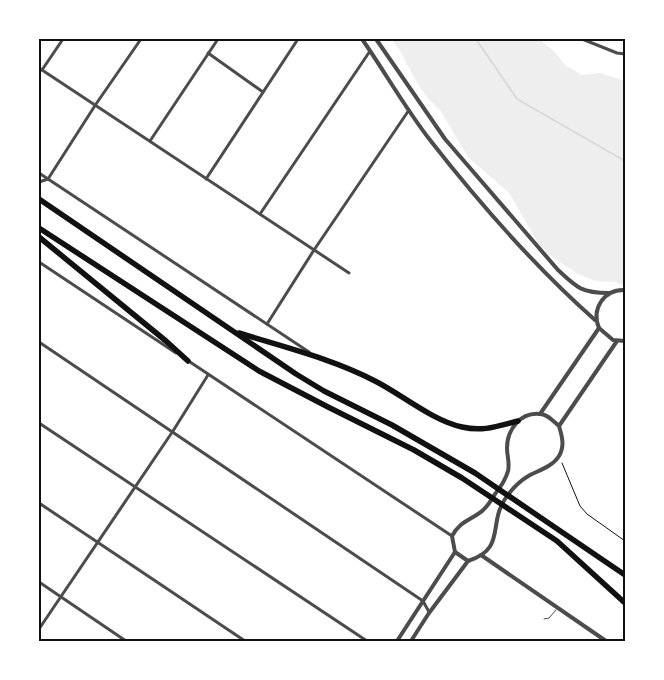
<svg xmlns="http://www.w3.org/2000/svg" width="664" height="680" viewBox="0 0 664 680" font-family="Jost,sans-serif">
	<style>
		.green { fill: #eee }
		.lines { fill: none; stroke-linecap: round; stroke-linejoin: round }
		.stream { stroke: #d9d9d9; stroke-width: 2 }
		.path { stroke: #111; stroke-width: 1 }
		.service { stroke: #4c4c4c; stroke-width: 1 }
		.minor { stroke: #4c4c4c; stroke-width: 3 }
		.tertiary { stroke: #4c4c4c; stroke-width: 4 }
		.motorway { stroke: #111; stroke-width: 5.5 }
		.neatline { fill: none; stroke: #111; stroke-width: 2 }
	</style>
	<rect width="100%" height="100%" fill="#fff"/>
	<polygon class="green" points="391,39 539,39 554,51 565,65 582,75 600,73 625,81 625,286 615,282 596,281 578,274 551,256 538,243 509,193 468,157 440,110 429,100 416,81 399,49"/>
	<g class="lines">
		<polyline class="stream" points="476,39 517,99 625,161"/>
		<polyline class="path" points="562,463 580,506 587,514 625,541"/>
		<polyline class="service" points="544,619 549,618 556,610"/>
		<g class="minor">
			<polyline points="582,39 617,53 625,54"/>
			<polyline points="208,53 263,92"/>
			<polyline points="39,68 349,273"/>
			<polyline points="42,70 63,39"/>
			<polyline points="150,141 218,39"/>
			<polyline points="39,173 309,352"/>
			<polyline points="206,179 298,39"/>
			<polyline points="39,182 48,179 96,104 141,39"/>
			<polyline points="260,214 370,51"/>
			<polyline points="39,262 176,353"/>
			<polyline points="267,324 314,250 409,110"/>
			<polyline points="39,342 423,601 429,612"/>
			<polyline points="187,360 452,536"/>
			<polyline points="39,423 367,641"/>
			<polyline points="39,503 245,641"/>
			<polyline points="39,582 126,641"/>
			<polyline points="39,629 173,431 208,375"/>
		</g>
		<g class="tertiary">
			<path d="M362,39C385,72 405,108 430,140C480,204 534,266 595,320"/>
			<path d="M376,39L445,139L558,270C577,288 582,293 609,293"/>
			<polyline points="599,328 613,340 625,341"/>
			<path d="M540,414L599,328C591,309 604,289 625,290"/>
			<path d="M559,426C553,421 547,414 540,414C520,412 507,430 507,448C507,456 510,463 508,471C506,478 500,488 495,494C491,501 485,510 478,514C467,521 458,524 452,536L455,552L468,561C506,549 488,525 505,499C511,490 521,480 530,475C540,470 553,466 559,456C565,446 562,436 559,426L617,341"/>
			<polyline points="481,555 606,641"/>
			<polyline points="397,641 455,552"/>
			<polyline points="411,641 429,613 468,561"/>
		</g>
		<g class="motorway">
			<polyline points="39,199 296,374 324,391 392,425 475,473 625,575"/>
			<polyline points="39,228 259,371 328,407 414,450 462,478 557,541 625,603"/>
			<polyline points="39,237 166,341 188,361"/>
			<path d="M239,333C284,347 333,359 375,381C401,394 433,421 462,427C483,432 498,426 518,421"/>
		</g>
	</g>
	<rect width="664" height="680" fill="none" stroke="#ffffff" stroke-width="80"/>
	<rect x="40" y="40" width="584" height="600" class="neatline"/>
</svg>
